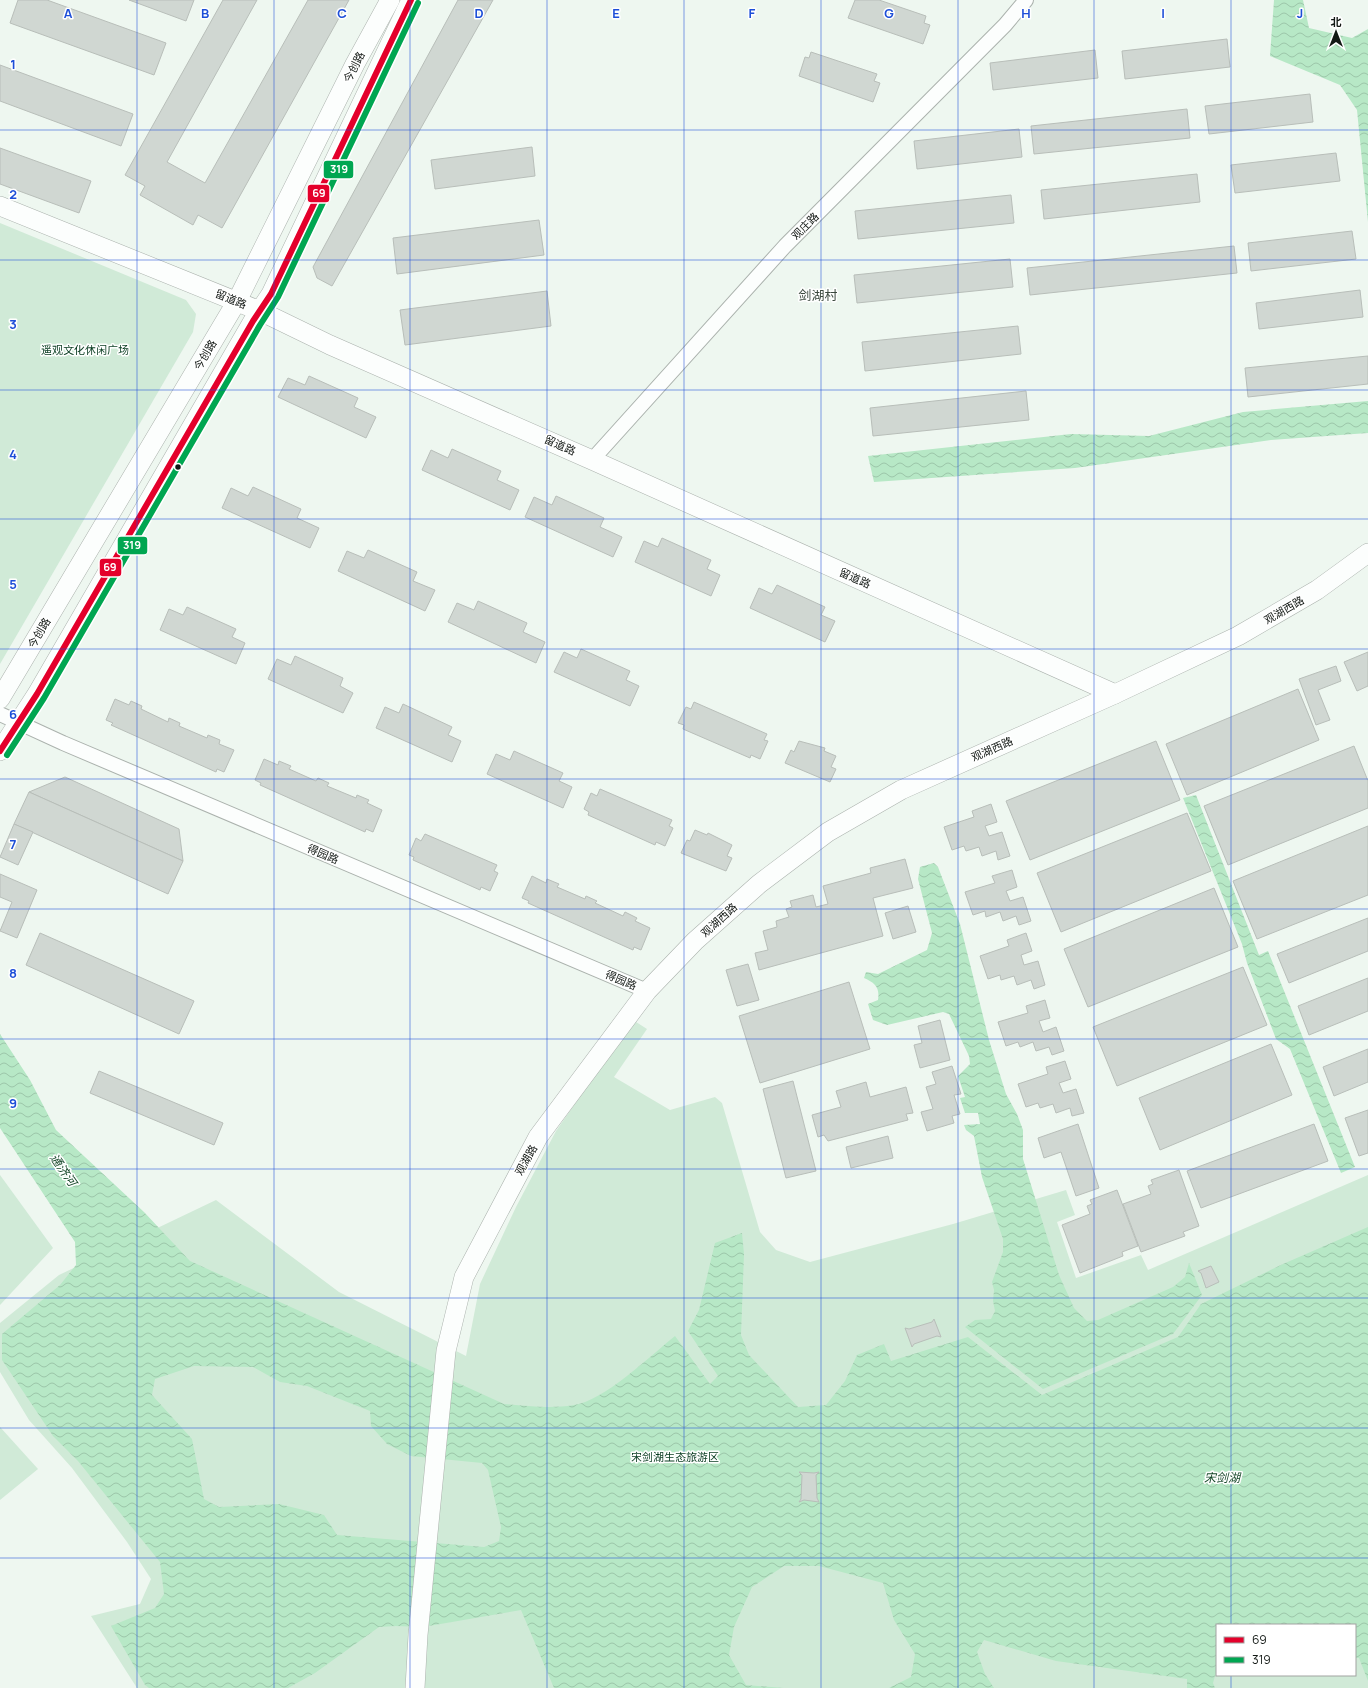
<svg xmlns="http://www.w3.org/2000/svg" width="1368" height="1688" viewBox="0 0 1368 1688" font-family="Manrope,'Noto Sans SC',sans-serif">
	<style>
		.green { fill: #d0ead7; fill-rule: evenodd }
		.water { fill: url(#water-waves); fill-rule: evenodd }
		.building { fill: #d0d7d2; stroke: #b8beb9 }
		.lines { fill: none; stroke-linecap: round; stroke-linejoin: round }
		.street-casing { stroke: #abb2ad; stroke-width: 16 }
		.secondary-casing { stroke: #abb2ad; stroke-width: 20 }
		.street { stroke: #fcfefd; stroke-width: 14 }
		.secondary { stroke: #fcfefd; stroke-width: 19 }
		.bus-1-casing { stroke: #fff; stroke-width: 9 }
		.bus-2-casing { stroke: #fff; stroke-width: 9 }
		.bus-1 { stroke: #e4002b; stroke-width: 6 }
		.bus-2 { stroke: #00a651; stroke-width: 6 }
		.grid { fill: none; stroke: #1d4ed8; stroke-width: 1; stroke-opacity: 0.55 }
		.bus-dot { fill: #131915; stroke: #fff; stroke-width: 1.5 }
		.labels { text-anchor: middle; stroke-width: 3; stroke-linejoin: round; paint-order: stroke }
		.street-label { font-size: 11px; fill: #131915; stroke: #fff }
		.park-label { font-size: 11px; fill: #073b1f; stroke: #fff }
		.water-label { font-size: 12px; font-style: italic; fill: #17482a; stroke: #fff }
		.quarter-label { font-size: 13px; fill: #3b483e; stroke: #fff }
		.grid-label { font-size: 13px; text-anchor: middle; font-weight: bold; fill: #1d4ed8; stroke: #fff; stroke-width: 3; stroke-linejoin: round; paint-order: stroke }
		.line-badge { stroke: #fff; stroke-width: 1.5 }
		.badge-label { font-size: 11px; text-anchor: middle; font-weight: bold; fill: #fff }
	</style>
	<defs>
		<pattern id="water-waves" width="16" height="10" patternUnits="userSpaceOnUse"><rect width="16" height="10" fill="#b7e8c6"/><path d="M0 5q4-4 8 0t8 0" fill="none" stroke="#9cc6a9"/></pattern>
	</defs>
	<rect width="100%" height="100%" fill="#eef7f0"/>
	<g class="green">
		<polygon points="0,223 186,300 196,314 193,332 0,664"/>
		<path d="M633,1020L647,1029L614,1077L670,1110L715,1097L722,1103L760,1232L776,1250L810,1262L953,1224L1066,1190L1075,1215L1057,1222L1076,1278L1141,1255L1148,1270L1368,1175V1688H137L91,1616L140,1604L151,1579L127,1542L72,1468L29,1420L0,1372V1323L59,1275L216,1200L339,1292L466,1356L480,1284L516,1207L556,1131ZM1217,1625H1355V1675H1217Z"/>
		<polygon points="0,1175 53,1248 0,1305"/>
		<polygon points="0,1427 38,1469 0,1500"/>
	</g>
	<g class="water">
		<polygon points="1274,0 1303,0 1309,28 1352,38 1368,29 1368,222 1357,110 1340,85 1270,56"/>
		<polygon points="1368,401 1368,433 1271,440 1075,468 874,482 868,456 1071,434 1149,436 1243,412"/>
		<polygon points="1196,795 1259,955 1268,951 1355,1167 1341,1173 1290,1049 1276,1039 1247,963 1242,944 1183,798"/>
		<path d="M934,863L938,867L960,924L989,1040L1006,1094L1017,1114L1023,1130V1159L1059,1275L1074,1308L1087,1321L1098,1320L1173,1287L1185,1277L1189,1263L1202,1295L1173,1334L1043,1389L965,1327L975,1320L991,1319L995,1311L993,1301L994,1290L992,1282L1003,1252V1239L982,1177L974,1136L966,1130L964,1125L980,1124L978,1113H965L960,1098L965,1097L958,1076L970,1064L969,1056L949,1014L943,1012L887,1025L873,1020L868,1004L878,1000C880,987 875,983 864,978L866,972L878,974L927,950L932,933L918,879L920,867Z"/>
		<path d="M0,1034L30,1080L56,1130L144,1212L190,1261L504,1404C527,1406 551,1409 574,1405C604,1401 650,1356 675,1336L710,1384L718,1376L688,1331L699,1310L715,1243L742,1233L744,1254L741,1335L749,1355L798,1407L826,1405L845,1381L857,1355L884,1344L891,1361L968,1337L1042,1395L1178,1337L1201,1304L1283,1264L1368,1227V1681L1359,1658H1355V1625H1217V1669L1213,1683L1215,1688H1184H1187V1679L1056,1661L984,1640L977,1652L985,1674L994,1688H889L911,1677L915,1654L894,1620L883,1583L819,1566H784L752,1587L734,1627L729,1655L746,1685L784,1688H554L521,1610L423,1627L396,1626L379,1627L315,1673L288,1688H149L145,1685L111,1626L155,1608L164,1594L160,1562L78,1461L53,1436L2,1360V1334L60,1285L76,1265L75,1242L0,1128ZM194,1366L253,1367L280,1382L307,1386L370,1411L371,1426L387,1444L411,1456L482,1463L488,1470L501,1527L499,1541L484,1547L337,1535L324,1515L279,1504L219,1507L204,1499L192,1439L152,1395L155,1379Z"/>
	</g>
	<g class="building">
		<polygon points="18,0 47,0 166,43 154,75 10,23"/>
		<polygon points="129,0 194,0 186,21"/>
		<polygon points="223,0 257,0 167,162 205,183 308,0 349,0 222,228 198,215 193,225 140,195 145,186 125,175"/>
		<polygon points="458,0 493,0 332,286 317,278 313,267"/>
		<polygon points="855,0 879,0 926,16 924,23 930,25 923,44 848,18"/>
		<polygon points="1227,39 1230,67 1125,79 1122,51"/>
		<polygon points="1095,50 1098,78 993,90 990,63"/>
		<polygon points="811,52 877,74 874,81 880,83 873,102 799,76 805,57 809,58"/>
		<polygon points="0,65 133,114 121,146 0,101"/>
		<polygon points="1310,94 1313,122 1209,134 1205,106"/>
		<polygon points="1187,109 1190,138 1034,154 1031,126"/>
		<polygon points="1019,129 1022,157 917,169 914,141"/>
		<polygon points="532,147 535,176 435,189 431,160"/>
		<polygon points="0,148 91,181 79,213 0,184"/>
		<polygon points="1336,153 1340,181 1235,193 1231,165"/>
		<polygon points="1197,174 1200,202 1044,219 1041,190"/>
		<polygon points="1011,195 1014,223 858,239 855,211"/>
		<polygon points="539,220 544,255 397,274 393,238"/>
		<polygon points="1352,231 1356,259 1251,271 1248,243"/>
		<polygon points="1234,246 1237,273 1030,295 1027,268"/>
		<polygon points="1010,259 1013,287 857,303 854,275"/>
		<polygon points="1360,290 1363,317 1259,329 1256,303"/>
		<polygon points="547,291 551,326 405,345 400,310"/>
		<polygon points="1018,326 1021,354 865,371 862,342"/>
		<polygon points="1368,356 1368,384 1248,397 1245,368"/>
		<polygon points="309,376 358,398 354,407 376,417 366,438 278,397 288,378 305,385"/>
		<polygon points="1026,391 1029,420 873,436 870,408"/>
		<polygon points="452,449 501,471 497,480 519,490 510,510 422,470 431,450 448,458"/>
		<polygon points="253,487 301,509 297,518 319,528 310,548 222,508 231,488 248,496"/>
		<polygon points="556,496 604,518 600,527 622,537 613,557 525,517 534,497 552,505"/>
		<polygon points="662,538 711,560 707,569 720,575 711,596 635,562 644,541 658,547"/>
		<polygon points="368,550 417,572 413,581 435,590 425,611 338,571 347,551 364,558"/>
		<polygon points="777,585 825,607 821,615 835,621 825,642 750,608 759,588 772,594"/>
		<polygon points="478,601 527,623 523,632 545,642 536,663 448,622 457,603 474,610"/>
		<polygon points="187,607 236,629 232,637 245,643 236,664 160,630 169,609 183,615"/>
		<polygon points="581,649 630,671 626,680 639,686 630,706 554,672 564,652 577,658"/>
		<polygon points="1368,652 1368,686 1357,691 1344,662"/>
		<polygon points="295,656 343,678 340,686 353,693 343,713 268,679 277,659 291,665"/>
		<polygon points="1336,666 1341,681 1318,690 1330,720 1316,725 1299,679"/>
		<polygon points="1298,689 1319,740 1187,795 1166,744"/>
		<polygon points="115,699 129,705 131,701 142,706 141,709 168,722 169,718 180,723 179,726 207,738 208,735 220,740 219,744 234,750 224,772 217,769 216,772 111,725 113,723 106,720"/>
		<polygon points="694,702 767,734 764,740 768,741 760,759 751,755 750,758 683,729 684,725 678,723 686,707 691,709"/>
		<polygon points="403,704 452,727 448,735 461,741 452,762 376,728 385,707 399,713"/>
		<polygon points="799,741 825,748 824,751 836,756 831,767 836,769 830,782 785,763 791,750 794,752"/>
		<polygon points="1156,741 1180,800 1030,860 1006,801"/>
		<polygon points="1354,746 1368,781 1368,808 1228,865 1204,806"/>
		<polygon points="514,751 563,773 559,781 572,787 563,808 487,774 496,754 510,760"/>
		<polygon points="264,759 278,765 279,761 291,766 289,769 316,781 318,778 329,783 327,786 356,798 357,795 369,800 367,803 382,810 373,832 366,829 365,832 260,785 261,783 255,780"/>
		<polygon points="65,777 179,829 183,861 29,792"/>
		<polygon points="600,789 672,820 669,826 673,828 665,846 656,842 655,845 588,815 589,812 584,809 591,793 597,796"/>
		<polygon points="29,792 183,861 168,894 14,824"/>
		<polygon points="991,804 997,822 985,826 989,836 1002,832 1010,856 998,860 996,851 982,856 979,847 966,851 964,846 952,850 944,827 974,817 972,811"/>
		<polygon points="1187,813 1211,871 1061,932 1037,873"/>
		<polygon points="14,824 33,832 18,865 0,857"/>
		<polygon points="1368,826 1368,895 1257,939 1233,881"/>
		<polygon points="695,830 707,835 708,833 732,845 727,856 732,858 726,871 681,853 687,840 690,841"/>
		<polygon points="425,834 497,865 494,871 498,873 490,891 481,887 480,890 413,860 414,857 409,855 416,838 421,841"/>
		<polygon points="905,859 913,888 873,898 883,936 759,970 755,953 768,950 763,931 777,927 776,921 789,917 786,909 792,907 790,901 813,895 816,907 828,904 823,886 871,873 870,868"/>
		<polygon points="1012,870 1017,887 1006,891 1010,901 1023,897 1031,921 1019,925 1016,916 1003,921 1000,912 986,917 985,911 973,915 965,892 995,883 992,876"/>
		<polygon points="0,874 37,890 17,938 0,931 12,902 0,897"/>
		<polygon points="532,876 546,883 547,879 559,884 557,887 585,899 586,896 597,901 595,903 623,916 625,912 637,918 635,921 650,928 641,950 634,947 633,950 528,903 529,901 522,898"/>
		<polygon points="1214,888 1238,947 1088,1007 1064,949"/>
		<polygon points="908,906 916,932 893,939 885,913"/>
		<polygon points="1368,918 1368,951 1289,983 1277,954"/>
		<polygon points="40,933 194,1001 179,1034 26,965"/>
		<polygon points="1026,933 1032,951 1021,955 1024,965 1038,961 1045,985 1034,989 1031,980 1017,985 1014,976 1001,980 1000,975 988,979 980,956 1009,946 1007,940"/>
		<polygon points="748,964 759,1000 737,1006 726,970"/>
		<polygon points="1243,967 1267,1025 1117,1086 1093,1027"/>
		<polygon points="1368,978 1368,1011 1309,1035 1298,1006"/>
		<polygon points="849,982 870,1049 760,1083 739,1016"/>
		<polygon points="1045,1000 1050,1018 1039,1021 1043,1032 1056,1027 1064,1051 1052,1055 1049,1047 1036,1051 1033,1042 1020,1047 1018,1042 1006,1046 998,1022 1028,1013 1026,1006"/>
		<polygon points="940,1020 950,1060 920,1068 914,1045 922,1043 918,1026"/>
		<polygon points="1271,1044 1292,1095 1160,1150 1139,1098"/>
		<polygon points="1368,1049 1368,1082 1334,1096 1323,1067"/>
		<polygon points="1065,1061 1071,1079 1059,1083 1063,1093 1076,1089 1084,1113 1072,1116 1070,1108 1056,1113 1053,1104 1040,1108 1038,1103 1026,1107 1018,1084 1048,1074 1046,1067"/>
		<polygon points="952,1066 961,1094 954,1095 960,1114 952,1116 954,1123 927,1131 921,1112 933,1109 926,1087 936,1084 932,1072"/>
		<polygon points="99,1071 223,1123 214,1145 90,1093"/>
		<polygon points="793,1081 816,1171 786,1178 763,1089"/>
		<polygon points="866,1082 870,1097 906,1087 913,1113 906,1114 908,1120 828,1141 824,1135 818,1137 812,1115 841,1107 836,1091"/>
		<polygon points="1368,1110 1368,1153 1359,1156 1345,1118"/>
		<polygon points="1078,1124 1099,1188 1076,1196 1061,1152 1044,1158 1038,1138"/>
		<polygon points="1314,1124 1328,1161 1201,1208 1187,1171"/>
		<polygon points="888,1136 893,1158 851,1168 846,1147"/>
		<polygon points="1179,1170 1199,1226 1183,1232 1185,1236 1141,1252 1123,1204 1151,1194 1148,1186 1153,1184 1151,1180"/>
		<polygon points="1117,1190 1138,1246 1122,1252 1123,1256 1080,1273 1062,1225 1090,1214 1087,1206 1092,1204 1090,1200"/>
		<polygon points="1211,1266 1219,1282 1206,1288 1201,1273 1198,1271"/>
		<polygon points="934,1319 941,1337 937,1336 914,1344 912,1347 905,1328 909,1329 932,1322"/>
		<polygon points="799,1472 814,1473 819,1472 816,1475 817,1498 819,1502 804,1500 799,1502 801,1499 802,1475"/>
	</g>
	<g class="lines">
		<g class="street-casing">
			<g id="street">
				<polyline points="592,460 785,246 1005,25 1026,0"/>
				<polyline points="0,714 63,743 647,991"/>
			</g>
		</g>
		<g class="secondary-casing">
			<g id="secondary">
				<polyline points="0,206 260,311 330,345 592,460 1115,694"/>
				<polyline points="0,699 237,301 355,64 390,0"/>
				<polyline points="0,751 37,694 253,321 271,294 411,0"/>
				<polyline points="415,1688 418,1635 446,1351 464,1277 538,1137 647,991 695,941 759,884 828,832 901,790 1115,694 1238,636 1317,590 1368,553"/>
			</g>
		</g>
		<use href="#street" class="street"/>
		<use href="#secondary" class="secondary"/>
		<g class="bus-1-casing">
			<polyline id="bus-1" points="0,751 37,694 253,321 271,294 411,0"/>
		</g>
		<g class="bus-2-casing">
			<polyline id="bus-2" points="7,755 44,698 260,325 278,297 418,3"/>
		</g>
		<use href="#bus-1" class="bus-1"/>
		<use href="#bus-2" class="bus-2"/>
	</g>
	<path class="grid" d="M137,0V1688M274,0V1688M410,0V1688M547,0V1688M684,0V1688M821,0V1688M958,0V1688M1094,0V1688M1231,0V1625M0,130H1368M0,260H1368M0,390H1368M0,519H1368M0,649H1368M0,779H1368M0,909H1368M0,1039H1368M0,1169H1368M0,1298H1368M0,1428H1368M0,1558H1368M1231,1675V1688"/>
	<circle class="bus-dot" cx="178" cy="467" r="3.5"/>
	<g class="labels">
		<g class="street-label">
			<text transform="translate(354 67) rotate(-63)" y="4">今创路</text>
			<text transform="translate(805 226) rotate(-45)" y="4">观庄路</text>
			<text transform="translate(231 299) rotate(22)" y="4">留道路</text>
			<text transform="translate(205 355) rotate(-59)" y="4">今创路</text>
			<text transform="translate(560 445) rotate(24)" y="4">留道路</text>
			<text transform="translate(855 578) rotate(24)" y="4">留道路</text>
			<text transform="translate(1284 610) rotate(-30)" y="4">观湖西路</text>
			<text transform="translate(39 633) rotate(-59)" y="4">今创路</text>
			<text transform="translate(992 749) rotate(-24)" y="4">观湖西路</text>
			<text transform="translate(323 854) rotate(23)" y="4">得园路</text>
			<text transform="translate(719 920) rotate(-42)" y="4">观湖西路</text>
			<text transform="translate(621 980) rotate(23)" y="4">得园路</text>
			<text transform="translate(526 1160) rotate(-61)" y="4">观湖路</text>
		</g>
		<g class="park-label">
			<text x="85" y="354">遥观文化休闲广场</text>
			<text x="675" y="1461">宋剑湖生态旅游区</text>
		</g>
		<g class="water-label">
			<text transform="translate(63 1170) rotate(55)" y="4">通济河</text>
			<text x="1222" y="1482">宋剑湖</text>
		</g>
		<g class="quarter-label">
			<text x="818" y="300">剑湖村</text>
		</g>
	</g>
	<g class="grid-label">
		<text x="68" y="18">A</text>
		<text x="205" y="18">B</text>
		<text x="342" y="18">C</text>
		<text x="479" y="18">D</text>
		<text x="616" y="18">E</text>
		<text x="752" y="18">F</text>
		<text x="889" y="18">G</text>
		<text x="1026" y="18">H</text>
		<text x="1163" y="18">I</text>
		<text x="1300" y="18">J</text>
		<text x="13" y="69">1</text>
		<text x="13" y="199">2</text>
		<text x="13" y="329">3</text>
		<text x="13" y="459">4</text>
		<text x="13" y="589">5</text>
		<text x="13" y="719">6</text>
		<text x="13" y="849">7</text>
		<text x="13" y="978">8</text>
		<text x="13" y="1108">9</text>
	</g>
	<g class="line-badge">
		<rect x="323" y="160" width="31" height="19" rx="4" fill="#00a651"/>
		<rect x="307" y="184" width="23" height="19" rx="4" fill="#e4002b"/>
		<rect x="117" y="536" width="31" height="19" rx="4" fill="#00a651"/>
		<rect x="99" y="558" width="23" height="19" rx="4" fill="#e4002b"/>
	</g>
	<g class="badge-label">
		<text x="339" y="173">319</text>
		<text x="319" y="197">69</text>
		<text x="132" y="549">319</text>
		<text x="110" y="571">69</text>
	</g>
	<rect x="1216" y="1624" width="140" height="52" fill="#ffffff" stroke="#a1a3a1"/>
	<rect x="1224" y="1637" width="20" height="6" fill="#e4002b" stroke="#a1a3a1"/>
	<text x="1252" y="1644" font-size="12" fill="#131915">69</text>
	<rect x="1224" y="1657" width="20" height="6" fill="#00a651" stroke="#a1a3a1"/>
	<text x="1252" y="1664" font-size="12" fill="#131915">319</text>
	<g transform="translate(1336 32)" stroke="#ffffff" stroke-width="3" paint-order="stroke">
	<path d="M0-3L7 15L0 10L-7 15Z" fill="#131915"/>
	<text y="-6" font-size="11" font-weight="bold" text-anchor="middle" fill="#131915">北</text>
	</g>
</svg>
